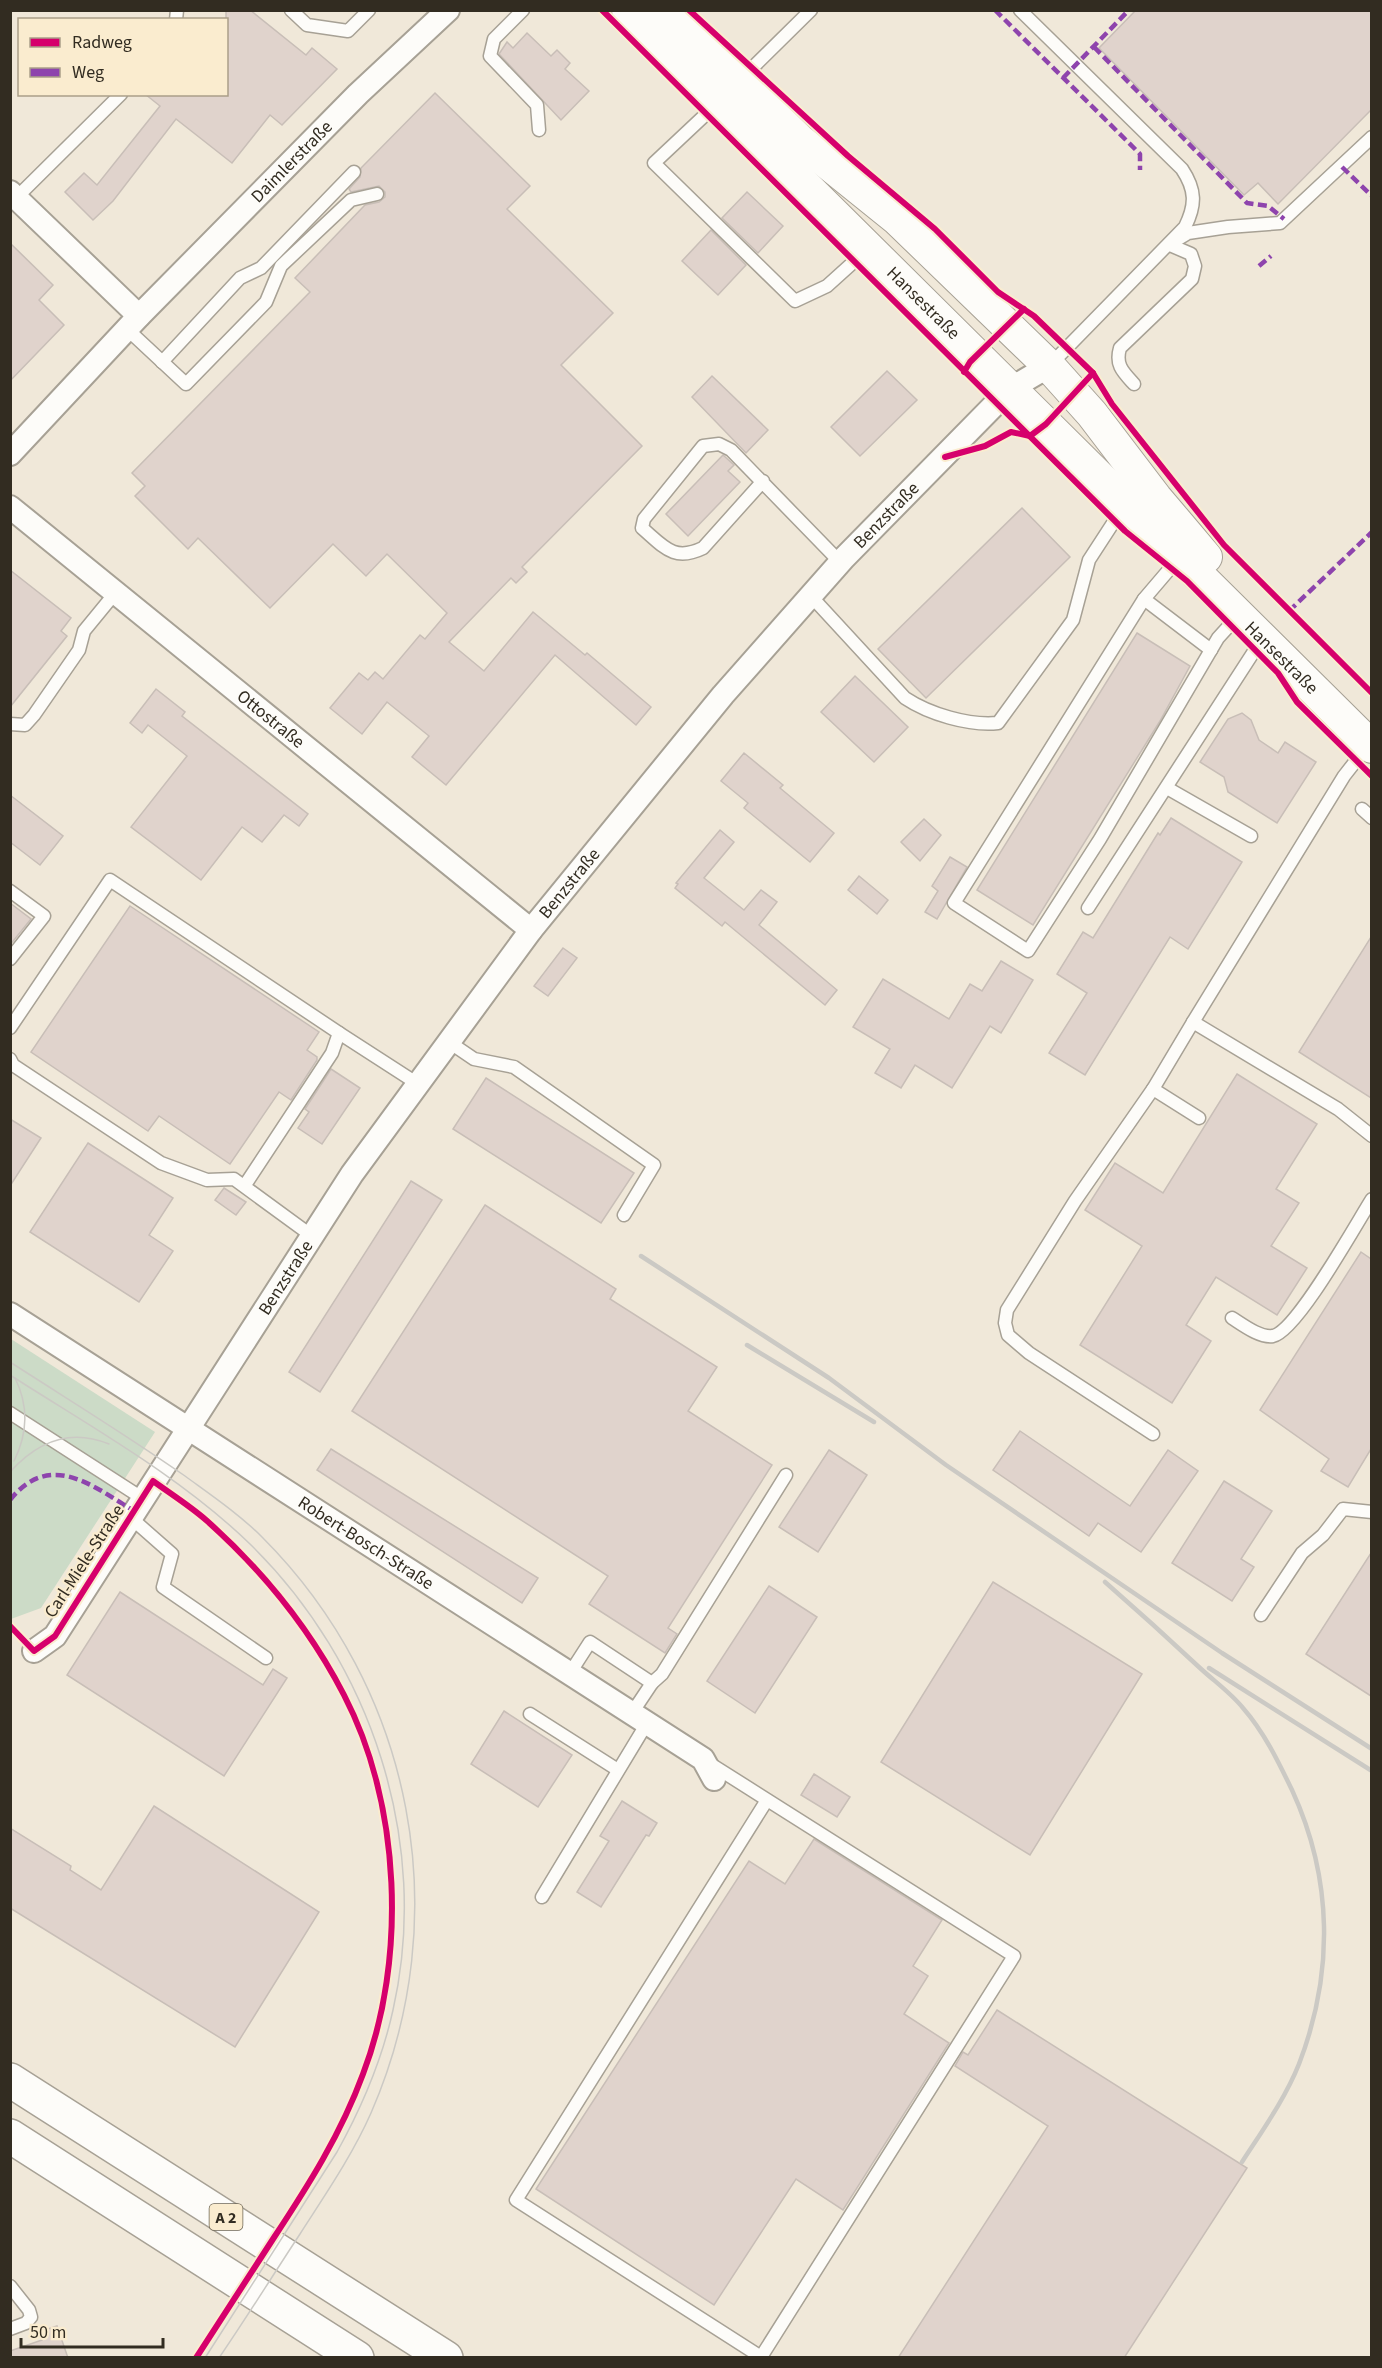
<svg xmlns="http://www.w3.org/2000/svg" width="1382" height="2368" viewBox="0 0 1382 2368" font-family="'Source Sans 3',sans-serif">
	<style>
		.green { fill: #ccdbc7 }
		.building { fill: #e0d3cc; stroke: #c8beb7; stroke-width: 1.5 }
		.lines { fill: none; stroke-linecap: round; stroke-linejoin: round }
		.service-casing { stroke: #a7a195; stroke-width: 15 }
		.minor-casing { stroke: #a7a195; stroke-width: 26 }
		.secondary-casing { stroke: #a7a195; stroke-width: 34 }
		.motorway-casing { stroke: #a7a195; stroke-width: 36 }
		.service { stroke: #fdfcf9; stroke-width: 12 }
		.minor { stroke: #fdfcf9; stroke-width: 22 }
		.secondary { stroke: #fdfcf9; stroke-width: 32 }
		.motorway { stroke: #fdfcf9; stroke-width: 33 }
		.tram { stroke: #cbc9c4; stroke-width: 1.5 }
		.rail { stroke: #cbc9c4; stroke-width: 4.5 }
		.quiet { stroke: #8e44ad; stroke-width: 4.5; stroke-dasharray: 9 4.5; stroke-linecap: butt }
		.cycleway-casing { stroke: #faeccf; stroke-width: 10 }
		.cycleway { stroke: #d6006c; stroke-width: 6 }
		.labels { text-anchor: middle; stroke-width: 4.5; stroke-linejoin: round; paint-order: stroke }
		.shield { fill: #faeccf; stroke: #6e6655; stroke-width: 1.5 }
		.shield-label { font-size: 16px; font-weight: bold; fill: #322c21 }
		.street-label { font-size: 18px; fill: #322c21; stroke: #faeccf }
	</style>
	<rect width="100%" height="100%" fill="#f0e8d9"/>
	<polygon class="green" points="11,1339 155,1432 41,1608 11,1619"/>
	<g class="building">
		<polygon points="226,10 250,10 306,55 312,48 337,69 282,125 270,115 232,163 176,119 113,201 93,220 65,192 84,173 97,185 160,106 145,94 226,94"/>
		<polygon points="1136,10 1371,10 1371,110 1278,204 1258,183 1244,195 1099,48"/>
		<polygon points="527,33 551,56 557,50 570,63 565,69 589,91 561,120 499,54 507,42 513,48"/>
		<polygon points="435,93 530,186 507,209 613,313 561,365 642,446 522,567 527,572 516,583 511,578 449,642 484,671 533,612 585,655 587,653 651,707 636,725 555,655 446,785 412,757 429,736 387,702 362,734 330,708 359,673 368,680 375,672 383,679 420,635 425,639 447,613 387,554 366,576 333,544 270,608 198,538 188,549 135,496 145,486 132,473 310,292 295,278 365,205 379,202 385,197 385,192 379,186 351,192 349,189 360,177 361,168"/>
		<polygon points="747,192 783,226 758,253 722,218"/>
		<polygon points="711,230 746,265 718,295 682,261"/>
		<polygon points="10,243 53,285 39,300 64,325 10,381"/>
		<polygon points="887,371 917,400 860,456 831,427"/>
		<polygon points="712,376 768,430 746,453 692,397"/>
		<polygon points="723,455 734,465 728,471 740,482 688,536 666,514"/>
		<polygon points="1022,508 1070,557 926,698 878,649"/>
		<polygon points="10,570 71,618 61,631 67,636 10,707"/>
		<polygon points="1137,633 1190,666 1160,721 1033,925 977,890"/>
		<polygon points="855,676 908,727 874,762 821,712"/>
		<polygon points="156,689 185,712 182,716 308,814 299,826 284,815 262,842 242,827 201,880 131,827 187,756 148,725 142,733 130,723"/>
		<polygon points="1242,713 1251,720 1259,740 1278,753 1285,742 1316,762 1277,823 1228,792 1224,777 1200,762 1228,719"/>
		<polygon points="744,753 783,785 780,788 834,833 810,862 744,808 748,803 721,781"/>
		<polygon points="10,795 63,836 40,865 10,842"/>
		<polygon points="1171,818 1242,862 1188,949 1170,937 1085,1075 1049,1053 1087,993 1057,974 1083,932 1093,938 1158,833 1160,835"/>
		<polygon points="924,819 941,835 920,861 901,842"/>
		<polygon points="720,830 734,842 704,878 744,910 761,890 777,902 759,925 837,990 825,1005 725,922 722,926 675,888 678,884 676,883"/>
		<polygon points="950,857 967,867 937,919 925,912 938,891 932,886"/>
		<polygon points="859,876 888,900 877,914 848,890"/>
		<polygon points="10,903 31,919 10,945"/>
		<polygon points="130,906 319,1032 307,1050 317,1057 317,1060 291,1100 279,1092 230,1164 159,1116 148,1131 31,1052"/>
		<polygon points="1371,937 1371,1098 1299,1052"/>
		<polygon points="563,948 577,958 548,996 534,986"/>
		<polygon points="1001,961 1033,980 1001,1033 990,1026 952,1088 915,1065 901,1088 875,1073 890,1049 853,1027 883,979 949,1019 970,984 982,991"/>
		<polygon points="331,1069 360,1088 322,1144 298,1128 309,1112 305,1109"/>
		<polygon points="1237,1074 1317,1124 1276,1189 1299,1203 1271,1246 1307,1268 1277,1315 1216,1277 1186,1325 1211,1341 1172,1403 1080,1345 1142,1246 1085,1210 1115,1163 1163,1193"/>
		<polygon points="486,1078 634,1173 601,1223 453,1129"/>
		<polygon points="10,1119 41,1138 10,1186"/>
		<polygon points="88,1143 173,1198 149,1235 173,1251 139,1302 30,1232"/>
		<polygon points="411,1181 442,1200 320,1392 289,1372"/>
		<polygon points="224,1188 246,1202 236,1215 215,1200"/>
		<polygon points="485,1205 616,1289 610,1299 717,1367 688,1411 772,1465 668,1628 677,1634 665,1653 589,1604 608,1576 352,1411"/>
		<polygon points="1361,1252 1371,1259 1371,1449 1348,1487 1321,1471 1329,1459 1260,1410"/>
		<polygon points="1020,1431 1130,1506 1168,1450 1198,1471 1141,1552 1098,1523 1089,1536 993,1470"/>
		<polygon points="331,1449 538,1578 522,1603 317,1470"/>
		<polygon points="829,1450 867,1475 818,1552 779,1527"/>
		<polygon points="1224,1481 1272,1511 1241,1559 1254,1567 1232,1601 1172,1563"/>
		<polygon points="1371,1553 1371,1696 1306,1654"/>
		<polygon points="993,1582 1142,1674 1030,1855 881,1762"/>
		<polygon points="769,1586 817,1617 755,1713 707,1681"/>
		<polygon points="120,1592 263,1685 273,1669 287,1678 224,1776 67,1675"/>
		<polygon points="504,1711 572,1755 538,1807 471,1764"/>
		<polygon points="814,1774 850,1797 837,1817 801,1795"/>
		<polygon points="622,1801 657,1823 649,1836 646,1835 601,1907 577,1892 609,1841 600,1836"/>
		<polygon points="154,1806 319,1912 235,2047 10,1908 10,1828 71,1866 70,1870 101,1890"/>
		<polygon points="814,1839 942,1920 913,1966 928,1976 904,2014 949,2043 843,2210 796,2179 714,2305 536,2189 749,1861 785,1884"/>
		<polygon points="997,2010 1247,2168 1124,2358 898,2358 1048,2126 955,2066 963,2052 968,2055"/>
		<polygon points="57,2326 68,2358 10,2358 10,2351 42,2340 39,2332"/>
	</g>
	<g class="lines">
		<g class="service-casing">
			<g id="service">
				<polyline points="291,10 307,25 348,31 369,10"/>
				<polyline points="523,10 494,39 490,56 537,105 539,130"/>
				<path d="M1020,10L1182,169C1196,190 1196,205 1185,227L1050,365"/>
				<polyline points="176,20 177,10"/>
				<polyline points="738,82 811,10"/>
				<polyline points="720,101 654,163 795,301 827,286 868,249"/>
				<polyline points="16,198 121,94"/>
				<polyline points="1178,239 1188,233 1228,227 1280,223 1372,137"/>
				<polyline points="127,329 186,384 266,302 281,266 351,200 377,194"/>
				<polyline points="162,362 240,278 261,268 354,172"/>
				<path d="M1134,384C1123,372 1115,365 1120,348L1192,279L1195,266L1191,254L1170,245"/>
				<path d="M763,481L703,548C674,562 664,547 642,528L644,519L703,446L719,444L731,450L840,562"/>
				<polyline points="1179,558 1144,599 1211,650"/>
				<path d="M810,595L905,698C929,714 969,726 998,723L1073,620L1089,560L1115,520L1130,508"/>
				<polyline points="1144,599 954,903 1028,951 1100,839 1218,638 1238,616"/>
				<polyline points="10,724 25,725 34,715 79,650 84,631 116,592"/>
				<polyline points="1369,744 1344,776 1193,1022 1338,1109 1372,1136"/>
				<polyline points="1167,788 1251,836"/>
				<polyline points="1362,809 1372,818"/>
				<polyline points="10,891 44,916 10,959"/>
				<polyline points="1088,908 1262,639"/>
				<polyline points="1193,1022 1153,1089 1199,1118"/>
				<polyline points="10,1028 110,880 339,1033 332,1053 245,1185"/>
				<polyline points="339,1033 418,1084"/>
				<polyline points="449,1042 474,1059 514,1067 654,1165 624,1215"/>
				<polyline points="10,1059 13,1065 161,1163 207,1180 234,1179 312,1236"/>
				<polyline points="1153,1089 1075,1201 1007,1310 1005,1323 1008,1335 1029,1353 1153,1434"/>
				<path d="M1232,1318C1243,1325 1260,1338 1273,1336C1297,1331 1356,1224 1372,1199"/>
				<polyline points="10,1413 142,1498"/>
				<polyline points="130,1517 172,1554 163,1587 266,1658"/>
				<polyline points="1261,1615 1302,1553 1323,1535 1343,1509 1372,1512"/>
				<polyline points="570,1673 590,1642 652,1683 632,1713"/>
				<polyline points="652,1683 662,1674 786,1475"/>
				<polyline points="530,1714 618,1770"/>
				<polyline points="709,1763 1014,1956 761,2357 516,2200 767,1800"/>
				<polyline points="542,1897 647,1723"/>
				<polyline points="10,2286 29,2310 31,2317 26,2323 10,2329"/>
			</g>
		</g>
		<g class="minor-casing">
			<g id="minor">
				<polyline points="10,192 139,316"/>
				<path id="s1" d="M10,454L139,316L358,94L448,10"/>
				<path id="s2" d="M10,507L531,930"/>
				<path id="s3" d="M10,1314L703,1759L714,1779"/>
				<path id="s4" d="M34,1651L55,1636L352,1174L531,930L723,695L844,558L1010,389L1049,366"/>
			</g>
		</g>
		<g class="secondary-casing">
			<g id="secondary">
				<path id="s5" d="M628,10L1372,747"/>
				<polyline points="666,10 799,140 897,219 1049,366 1092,414 1156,498 1206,557"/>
			</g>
		</g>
		<g class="motorway-casing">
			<g id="motorway">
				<polyline points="10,2080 446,2358"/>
				<polyline points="10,2136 357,2358"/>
			</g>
		</g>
		<use href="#service" class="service"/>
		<use href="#minor" class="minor"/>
		<use href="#secondary" class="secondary"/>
		<use href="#motorway" class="motorway"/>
		<g class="tram">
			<path d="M10,1362C69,1400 128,1436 185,1476C211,1495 239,1514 262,1537C414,1689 457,1916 371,2113C352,2156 325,2195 300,2234C273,2275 247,2317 219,2358"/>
			<path d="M10,1375C91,1427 180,1476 250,1544C371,1662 431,1842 393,2010C382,2060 362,2107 337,2152L205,2358"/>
			<path d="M14,1461C28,1433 29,1406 15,1378"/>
			<path d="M10,1472C37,1442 70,1428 109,1444"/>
		</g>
		<g class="rail">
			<polyline points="641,1256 829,1378 946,1465 1222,1653 1372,1749"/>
			<polyline points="747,1345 874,1422"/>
			<path d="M1105,1582C1137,1610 1169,1639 1200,1668C1214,1681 1231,1693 1243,1708C1264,1732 1278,1761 1292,1790C1333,1879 1334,1973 1299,2064C1285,2099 1262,2131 1242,2162"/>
			<polyline points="1209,1668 1372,1771"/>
		</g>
		<g class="quiet">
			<polyline points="995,10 1140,154 1140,170"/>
			<polyline points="1094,47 1247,203 1268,206 1284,219"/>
			<polyline points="1063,78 1129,10"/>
			<polyline points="1342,167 1372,196"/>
			<polyline points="1259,266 1271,256"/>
			<polyline points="1289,611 1372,532"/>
			<path d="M10,1500C50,1450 93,1486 134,1511"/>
		</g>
		<g class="cycleway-casing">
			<g id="cycleway">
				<polyline points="602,10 1125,531 1187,581 1278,673 1297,702 1372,776"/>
				<polyline points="689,10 848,156 935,229 998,292 1034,316 1093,373 1112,404 1224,545 1372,693"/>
				<polyline points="964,372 970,362 1024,309"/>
				<polyline points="945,457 985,446 1011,432 1030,436 1046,424 1093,373"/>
				<path d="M10,1626L34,1651L55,1636L153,1481C171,1494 190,1506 206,1520C261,1569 310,1629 344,1695C401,1805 407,1959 363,2074C341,2134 308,2186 273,2239C248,2278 222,2318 196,2358"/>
			</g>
		</g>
		<use href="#cycleway" class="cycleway"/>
	</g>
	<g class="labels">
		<rect class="shield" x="209.5" y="2204" width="33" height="26" rx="4.5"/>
		<g class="shield-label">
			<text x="226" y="2223">A 2</text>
		</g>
		<g class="street-label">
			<text dy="6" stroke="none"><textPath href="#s1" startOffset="406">Daimlerstraße</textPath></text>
			<text dy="6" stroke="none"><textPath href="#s5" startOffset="416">Hansestraße</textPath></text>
			<text dy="6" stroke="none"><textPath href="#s4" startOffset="1424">Benzstraße</textPath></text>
			<text dy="6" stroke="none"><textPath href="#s5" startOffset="920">Hansestraße</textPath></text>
			<text dy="6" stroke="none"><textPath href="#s2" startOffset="336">Ottostraße</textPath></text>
			<text dy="6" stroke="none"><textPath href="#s4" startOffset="938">Benzstraße</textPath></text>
			<text dy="6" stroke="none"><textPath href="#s4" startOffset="452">Benzstraße</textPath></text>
			<text dy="6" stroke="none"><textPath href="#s3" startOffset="423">Robert-Bosch-Straße</textPath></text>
			<text transform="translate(84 1561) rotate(-57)" y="6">Carl-Miele-Straße</text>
		</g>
	</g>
	<rect width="1382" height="2368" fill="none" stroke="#322c21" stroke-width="24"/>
	<rect x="18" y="18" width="210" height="78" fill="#faeccf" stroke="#aa9f89" stroke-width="1.5"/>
	<rect x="30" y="38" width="30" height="9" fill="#d6006c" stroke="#aa9f89" stroke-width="1.5"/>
	<text x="72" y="48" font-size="18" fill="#322c21">Radweg</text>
	<rect x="30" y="68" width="30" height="9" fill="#8e44ad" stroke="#aa9f89" stroke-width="1.5"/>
	<text x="72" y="78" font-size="18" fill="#322c21">Weg</text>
	<path d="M21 2338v9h142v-9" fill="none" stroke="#322c21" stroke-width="3"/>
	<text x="30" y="2338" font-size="18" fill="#322c21" stroke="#faeccf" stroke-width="4.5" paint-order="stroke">50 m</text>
</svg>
